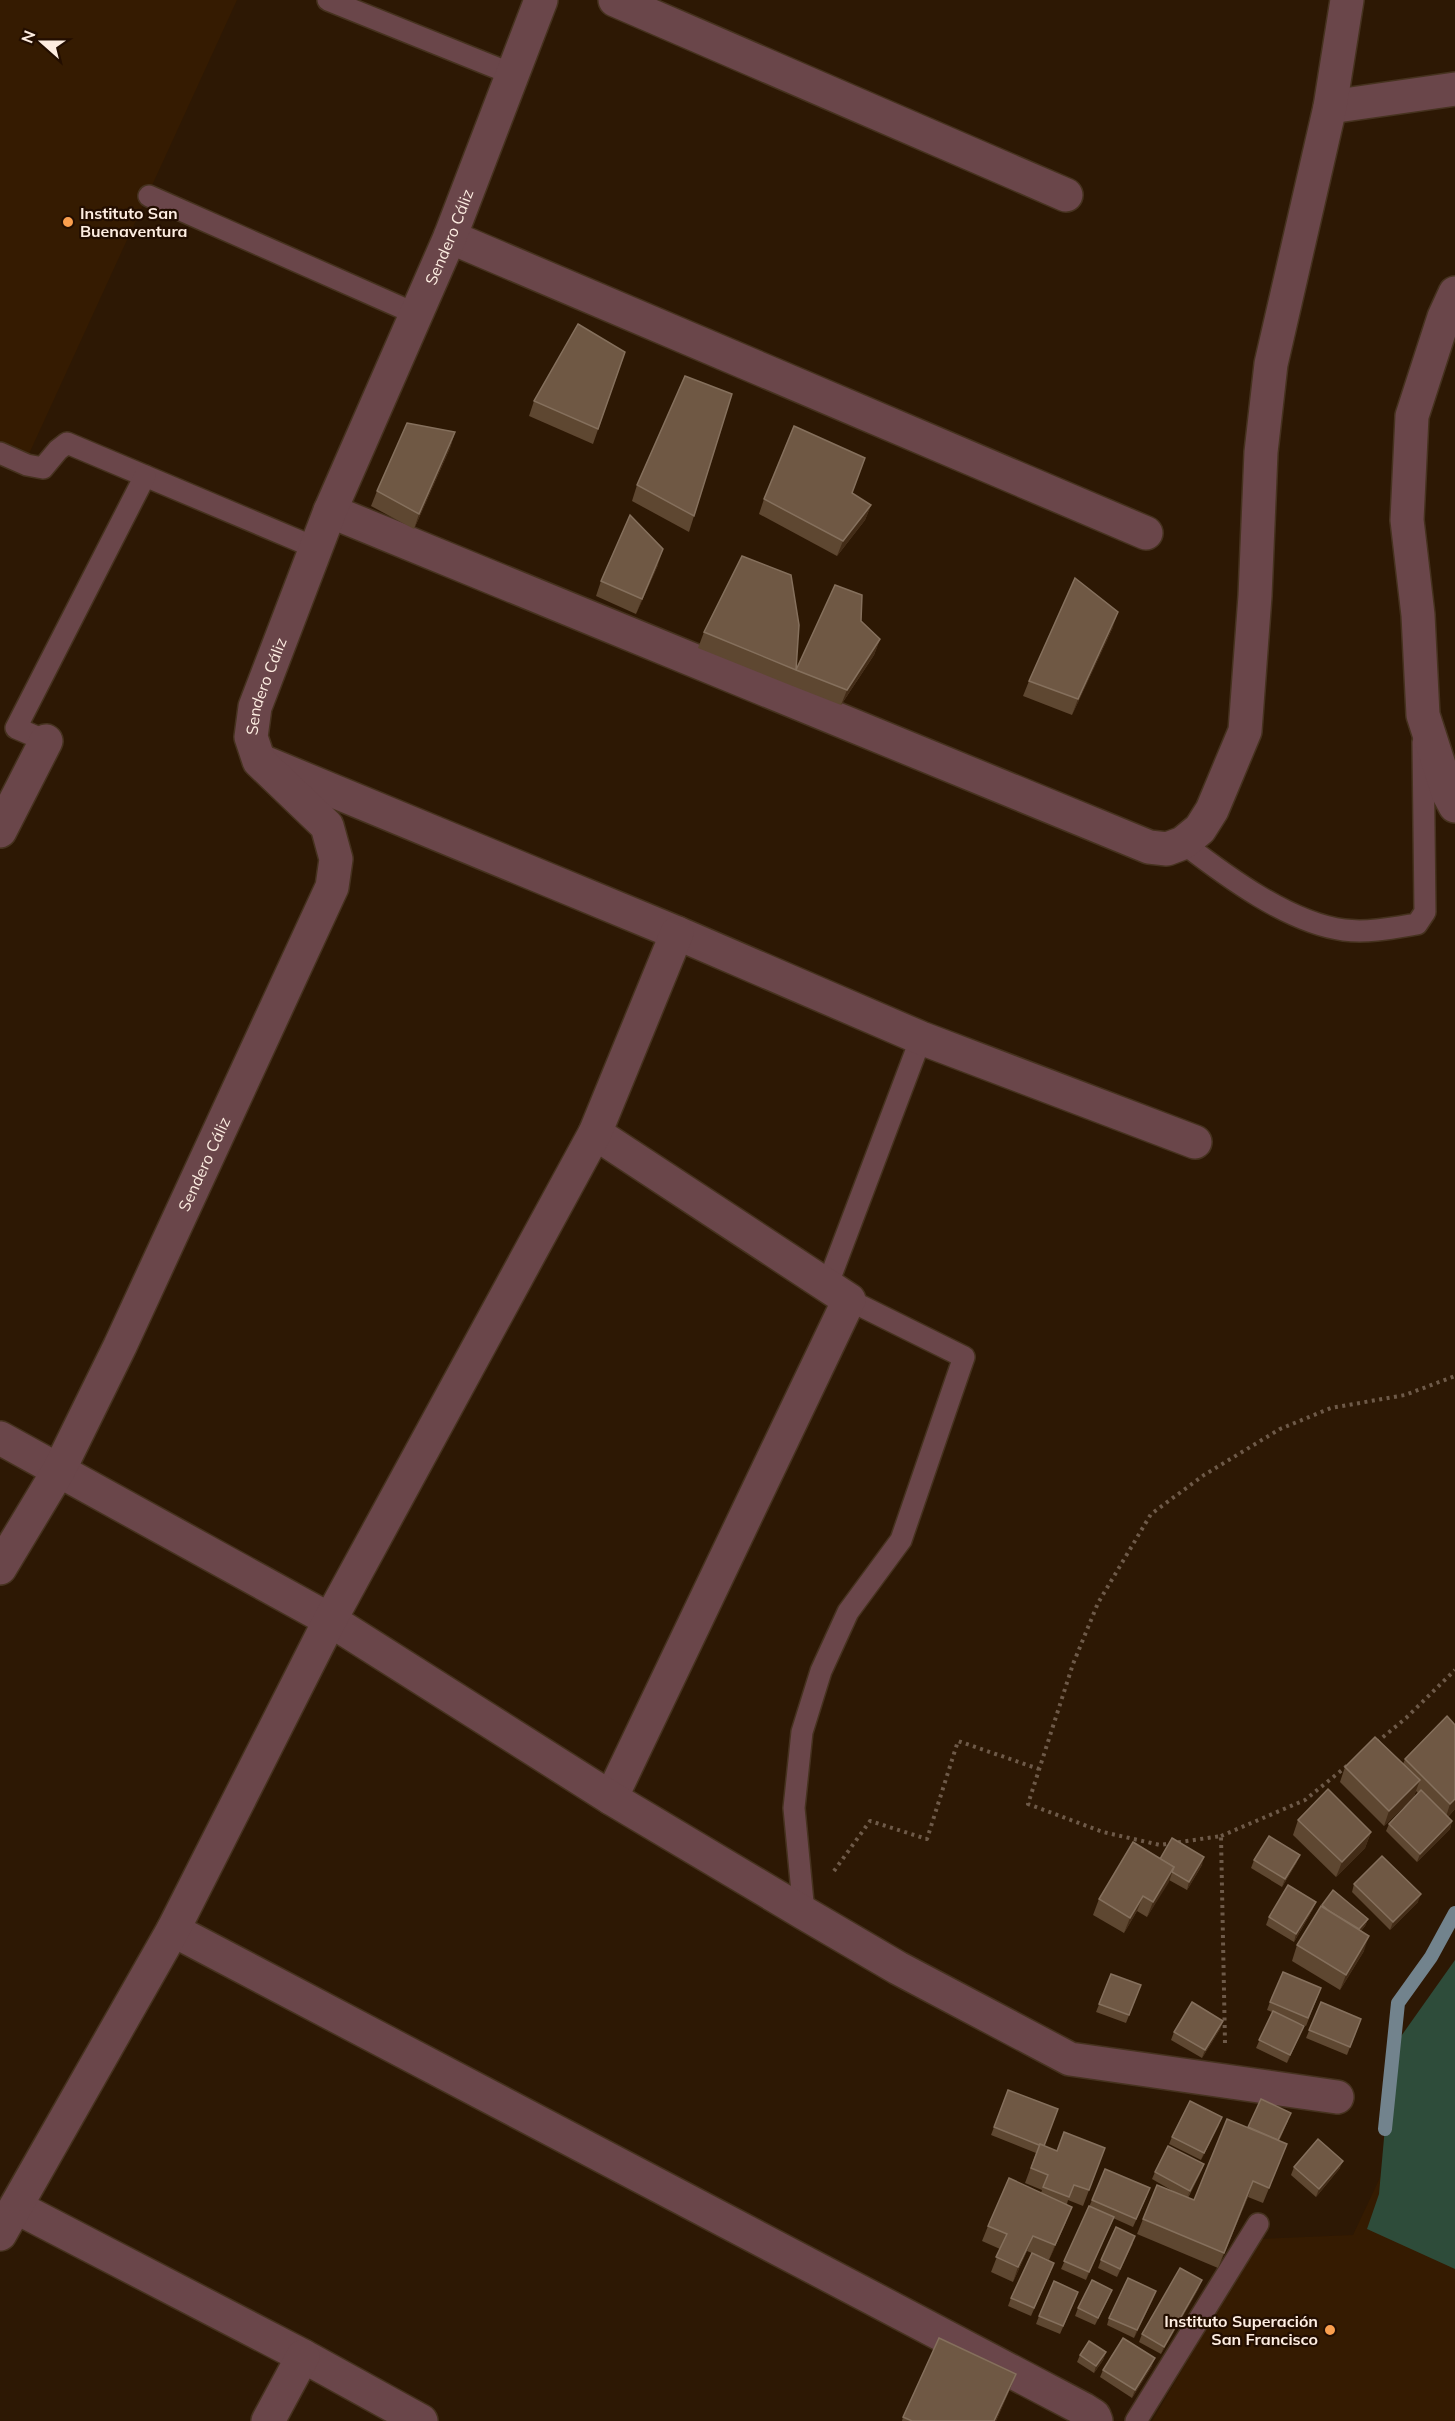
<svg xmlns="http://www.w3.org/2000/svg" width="1455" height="2421" viewBox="0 0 1455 2421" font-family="Mulish,sans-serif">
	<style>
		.built { fill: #351b01 }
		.green { fill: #2e4c3a }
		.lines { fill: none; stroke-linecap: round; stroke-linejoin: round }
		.stream { stroke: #72838d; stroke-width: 14 }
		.service-casing { stroke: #46321f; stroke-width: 24 }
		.minor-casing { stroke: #46321f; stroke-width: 36 }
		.tertiary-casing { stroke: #46321f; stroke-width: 36 }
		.path { stroke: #6e5a49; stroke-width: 4; stroke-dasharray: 3 4.5; stroke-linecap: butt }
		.service { stroke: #6a464a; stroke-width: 21 }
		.minor { stroke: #6a464a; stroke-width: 33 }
		.tertiary { stroke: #6a464a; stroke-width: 33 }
		.wall { fill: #5e4731 }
		.shaded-wall { fill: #432c17 }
		.building { fill: #6f5844; stroke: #85705d; stroke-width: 1.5 }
		.poi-dot { fill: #fa9f4e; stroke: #230e00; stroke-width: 2 }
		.labels { text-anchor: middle; stroke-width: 4.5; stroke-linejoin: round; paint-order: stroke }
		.poi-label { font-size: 16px; font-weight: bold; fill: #fdede1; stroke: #230e00; text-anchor: start }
		.street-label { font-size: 16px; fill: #fdede1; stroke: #230e00 }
	</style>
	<rect width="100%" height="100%" fill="#2d1804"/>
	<g class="built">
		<polygon points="0,0 237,0 28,456 0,444"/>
		<polygon points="1392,2152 1455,2157 1455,2421 1152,2421 1259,2239 1353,2235"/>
	</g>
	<polygon class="green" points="1455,1960 1455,2269 1367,2229 1379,2194 1392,2049"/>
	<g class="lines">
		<polyline class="stream" points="1385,2129 1398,2003 1431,1957 1455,1913"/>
		<g class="service-casing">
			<g id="service">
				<polyline points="328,0 512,74"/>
				<polyline points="149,196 416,314"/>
				<polyline points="0,453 27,465 43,468 58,450 67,443 316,548"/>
				<polyline points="46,741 16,728 145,476"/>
				<path d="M1183,843C1226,876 1289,923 1344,930C1368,933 1393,928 1417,924L1425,912L1423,742"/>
				<polyline points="827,1286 921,1038"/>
				<polyline points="804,1913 794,1808 802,1732 821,1671 848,1612 901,1540 964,1357 849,1300"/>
				<polyline points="1136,2421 1258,2224"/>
			</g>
		</g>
		<g class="minor-casing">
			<g id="minor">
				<polyline points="615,0 1066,195"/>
				<polyline points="1330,107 1455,89"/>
				<polyline points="450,237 1146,533"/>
				<polyline points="1455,293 1444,317 1412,416 1407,520 1418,615 1423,715 1448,793 1455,806"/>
				<polyline points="330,511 1149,847 1167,849 1183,843 1200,829 1212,810 1245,731 1255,596 1261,452 1271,364 1330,107 1347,0"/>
				<polyline points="261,761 677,933 921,1038 1195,1142"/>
				<polyline points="0,831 46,741"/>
				<polyline points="595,1133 849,1300 611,1798"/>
				<polyline points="0,1438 330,1620 611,1798 804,1913 898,1968 1070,2059 1337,2097"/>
				<polyline points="173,1930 1083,2409 1094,2416 1096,2421"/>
				<polyline points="16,2207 303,2356 421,2421"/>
				<polyline points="0,2234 173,1930 330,1620 595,1133 677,933"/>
				<polyline points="268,2421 303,2356"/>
			</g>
		</g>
		<g class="tertiary-casing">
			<g id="tertiary">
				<path id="s1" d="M0,1568L59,1470L120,1346L332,887L336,859L327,826L259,761L251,737L255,707L330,511L450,237L541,0"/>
			</g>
		</g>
		<g class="path">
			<polyline points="1377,1742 1406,1718 1455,1670"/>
			<polyline points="1221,1836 1305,1800 1348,1765"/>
			<polyline points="834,1871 870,1821 927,1839 958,1741 1039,1769"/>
			<polyline points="1225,2043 1221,1836 1160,1845 1103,1832 1028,1804 1073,1664 1098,1603 1151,1514 1204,1475 1280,1429 1331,1408 1405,1395 1455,1376"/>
		</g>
		<use href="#service" class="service"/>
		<use href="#minor" class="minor"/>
		<use href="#tertiary" class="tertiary"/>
	</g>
	<g class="wall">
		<polygon points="625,352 593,444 529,416 534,401"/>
		<polygon points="455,432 450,448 414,529 371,506 377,491"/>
		<polygon points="637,485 694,516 689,532 632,501"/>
		<polygon points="852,493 871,505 865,520 837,556 759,514 764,499"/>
		<polygon points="658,565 636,614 596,596 601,581"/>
		<polygon points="861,621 880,639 874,655 841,705 790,685 698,648 704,632 796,670"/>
		<polygon points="1113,627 1072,715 1023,696 1029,681"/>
		<polygon points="1455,1725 1455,1809 1448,1817 1452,1821 1450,1829 1417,1862 1386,1831 1389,1824 1418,1793 1416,1791 1414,1796 1384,1826 1340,1782 1345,1767 1403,1764 1405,1759"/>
		<polygon points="1298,1820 1371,1832 1365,1848 1336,1877 1293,1835"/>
		<polygon points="1160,1859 1202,1865 1187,1890 1169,1880 1147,1917 1137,1911 1124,1933 1093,1915 1099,1899"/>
		<polygon points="1254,1860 1297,1862 1282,1887 1251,1868"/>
		<polygon points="1354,1884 1418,1902 1390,1930 1352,1892"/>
		<polygon points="1322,1905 1368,1919 1365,1926 1361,1931 1364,1951 1340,1990 1292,1961 1297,1945"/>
		<polygon points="1313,1909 1294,1942 1266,1925 1269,1917"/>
		<polygon points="1111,1974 1141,1985 1126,2023 1096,2012"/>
		<polygon points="1321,1988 1306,2026 1299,2023 1304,2026 1287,2063 1256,2048 1272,2012 1267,2010 1270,2002"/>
		<polygon points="1321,2002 1361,2019 1347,2055 1306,2038"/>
		<polygon points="1223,2021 1220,2029 1202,2058 1171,2040 1174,2032"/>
		<polygon points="1008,2090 1044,2146 1057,2151 1105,2148 1083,2206 1068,2200 1067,2204 1066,2222 1049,2260 1027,2251 1013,2282 991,2272 1000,2249 982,2241 988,2226 1041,2193 1042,2190 1025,2183 1036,2153 991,2135"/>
		<polygon points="1288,2121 1279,2141 1287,2144 1263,2203 1248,2197 1218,2268 1137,2234 1143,2219 1178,2194 1152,2179 1155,2172 1204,2164 1201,2172 1188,2198 1194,2200 1248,2128"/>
		<polygon points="1219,2125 1201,2160 1169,2144 1172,2137"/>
		<polygon points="1294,2167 1340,2168 1316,2197 1291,2175"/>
		<polygon points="1147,2196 1133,2227 1113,2218 1086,2280 1061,2269 1092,2200"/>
		<polygon points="1133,2243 1117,2277 1098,2268 1101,2260"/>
		<polygon points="1051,2271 1031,2316 1008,2306 1011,2298"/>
		<polygon points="1199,2288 1161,2354 1139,2342 1142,2334"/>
		<polygon points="1109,2297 1095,2325 1075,2316 1078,2308"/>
		<polygon points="1153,2299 1134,2338 1107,2325 1109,2318"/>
		<polygon points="1075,2300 1060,2334 1036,2324 1039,2316"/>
		<polygon points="1106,2352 1103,2360 1094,2373 1077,2362 1080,2355"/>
		<polygon points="1152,2366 1132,2398 1100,2377 1103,2370"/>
		<polygon points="1016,2374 1010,2389 996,2421 902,2421 903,2417"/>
	</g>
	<g class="shaded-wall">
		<polygon points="455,432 450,448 414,529 419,514"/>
		<polygon points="871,505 865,520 837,556 843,541"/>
		<polygon points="663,549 658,565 636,614 642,599"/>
		<polygon points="1118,612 1113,627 1072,715 1078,699"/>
		<polygon points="880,639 874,655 841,705 847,690"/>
		<polygon points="1420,1780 1414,1796 1384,1826 1389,1811"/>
		<polygon points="1455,1799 1455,1809 1445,1820 1450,1804"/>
		<polygon points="1452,1821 1450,1829 1417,1862 1420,1854"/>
		<polygon points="1371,1832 1365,1848 1336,1877 1342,1862"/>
		<polygon points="1300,1855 1297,1862 1282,1887 1285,1879"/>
		<polygon points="1204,1857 1202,1865 1187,1890 1189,1882"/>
		<polygon points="1174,1867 1169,1882 1147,1917 1153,1902"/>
		<polygon points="1421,1894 1418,1902 1390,1930 1393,1922"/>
		<polygon points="1143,1896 1137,1911 1124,1933 1130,1918"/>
		<polygon points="1316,1902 1313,1909 1294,1942 1296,1934"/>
		<polygon points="1368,1919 1365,1926 1353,1941 1356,1933"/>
		<polygon points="1369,1936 1364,1951 1340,1990 1346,1975"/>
		<polygon points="1223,2021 1220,2029 1202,2058 1205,2050"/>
		<polygon points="1304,2026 1301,2033 1287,2063 1290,2055"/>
		<polygon points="1222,2117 1219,2125 1201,2160 1204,2153"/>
		<polygon points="1343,2161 1340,2168 1316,2197 1319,2189"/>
		<polygon points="1204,2164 1201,2172 1187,2198 1190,2191"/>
		<polygon points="1253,2181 1248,2197 1218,2268 1224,2253"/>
		<polygon points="1072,2207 1066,2222 1049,2260 1055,2245"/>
		<polygon points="1114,2217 1111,2225 1086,2280 1089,2272"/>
		<polygon points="1033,2236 1027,2251 1013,2282 1018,2267"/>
		<polygon points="1202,2280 1199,2288 1161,2354 1164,2347"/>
		<polygon points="1156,2291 1153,2299 1134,2338 1137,2330"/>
		<polygon points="1106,2352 1103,2360 1094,2373 1096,2366"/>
		<polygon points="1155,2358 1152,2366 1132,2398 1135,2390"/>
		<polygon points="1016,2374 1010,2389 996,2421 994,2421"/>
	</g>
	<g class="building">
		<polygon points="578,324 625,352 598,429 534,401"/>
		<polygon points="685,376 732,394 694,516 637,485"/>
		<polygon points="407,423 455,432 419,514 377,491"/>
		<polygon points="794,426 865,458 852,493 871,505 843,541 764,499"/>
		<polygon points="630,515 663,549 642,599 601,581"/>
		<polygon points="742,556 791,575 799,625 796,670 835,585 862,595 861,621 880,639 847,690 796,670 704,632"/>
		<polygon points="1075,578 1118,612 1078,699 1029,681"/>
		<polygon points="1447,1716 1455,1725 1455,1799 1450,1804 1405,1759"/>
		<polygon points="1375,1737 1420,1780 1389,1811 1345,1767"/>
		<polygon points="1328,1789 1371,1832 1342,1862 1298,1820"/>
		<polygon points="1421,1790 1452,1821 1420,1854 1389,1824"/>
		<polygon points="1269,1836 1300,1855 1285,1879 1254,1860"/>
		<polygon points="1172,1838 1204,1857 1189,1882 1172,1872 1174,1867 1160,1859"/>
		<polygon points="1133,1842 1174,1867 1153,1902 1143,1896 1130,1918 1099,1899"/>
		<polygon points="1382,1856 1421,1894 1393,1922 1354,1884"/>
		<polygon points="1288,1885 1316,1902 1296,1934 1269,1917"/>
		<polygon points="1333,1890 1368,1919 1359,1929 1329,1911 1322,1905"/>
		<polygon points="1321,1906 1369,1936 1346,1975 1297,1945"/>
		<polygon points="1283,1972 1321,1988 1308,2018 1270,2002"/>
		<polygon points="1111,1974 1141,1985 1129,2015 1099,2004"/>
		<polygon points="1192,2002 1223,2021 1205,2050 1174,2032"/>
		<polygon points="1321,2002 1361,2019 1350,2047 1309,2030"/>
		<polygon points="1273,2011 1304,2026 1290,2055 1259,2040"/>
		<polygon points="1008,2090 1058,2109 1044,2146 1040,2144 1039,2145 994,2127"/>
		<polygon points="1261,2099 1291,2113 1278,2140 1248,2127"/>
		<polygon points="1190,2101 1222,2117 1204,2153 1172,2137"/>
		<polygon points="1227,2119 1287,2144 1269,2188 1253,2181 1224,2253 1143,2219 1157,2185 1194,2200"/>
		<polygon points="1064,2132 1105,2148 1089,2190 1074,2185 1069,2197 1043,2187 1048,2175 1031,2168 1040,2144 1057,2151"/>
		<polygon points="1318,2139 1343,2161 1319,2189 1294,2167"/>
		<polygon points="1168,2146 1204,2164 1190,2191 1155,2172"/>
		<polygon points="1105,2169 1150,2188 1136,2219 1092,2200"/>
		<polygon points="1009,2178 1072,2207 1055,2245 1033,2236 1018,2267 996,2257 1007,2234 988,2226"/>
		<polygon points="1089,2206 1114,2217 1089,2272 1064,2261"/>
		<polygon points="1116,2227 1135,2236 1120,2269 1101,2260"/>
		<polygon points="1032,2253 1054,2263 1034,2308 1011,2298"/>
		<polygon points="1180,2268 1202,2280 1164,2347 1142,2334"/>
		<polygon points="1128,2278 1156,2291 1137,2330 1109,2318"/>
		<polygon points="1092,2280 1112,2290 1098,2318 1078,2308"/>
		<polygon points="1054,2281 1078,2292 1063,2326 1039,2316"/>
		<polygon points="939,2338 1016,2374 994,2421 912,2421 903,2417"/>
		<polygon points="1123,2338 1155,2358 1135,2390 1103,2370"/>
		<polygon points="1089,2341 1106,2352 1096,2366 1080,2355"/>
	</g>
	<g class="poi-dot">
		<circle cx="68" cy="222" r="6"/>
		<circle cx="1330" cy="2330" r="6"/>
	</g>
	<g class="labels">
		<g class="poi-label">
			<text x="80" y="219">Instituto San<tspan x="80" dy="18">Buenaventura</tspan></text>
			<text x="1318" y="2327" text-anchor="end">Instituto Superación<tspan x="1318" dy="18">San Francisco</tspan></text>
		</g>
		<g class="street-label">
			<text dy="6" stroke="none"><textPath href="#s1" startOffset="1479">Sendero Cáliz</textPath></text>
			<text dy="6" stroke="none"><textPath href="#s1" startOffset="993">Sendero Cáliz</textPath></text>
			<text dy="6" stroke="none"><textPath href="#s1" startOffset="453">Sendero Cáliz</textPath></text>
		</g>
	</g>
	<g transform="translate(42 42) rotate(291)" stroke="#230e00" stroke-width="4.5" paint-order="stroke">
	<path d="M0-4.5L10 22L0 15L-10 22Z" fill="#fdede1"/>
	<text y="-9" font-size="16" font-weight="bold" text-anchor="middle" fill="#fdede1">N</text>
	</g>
</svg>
